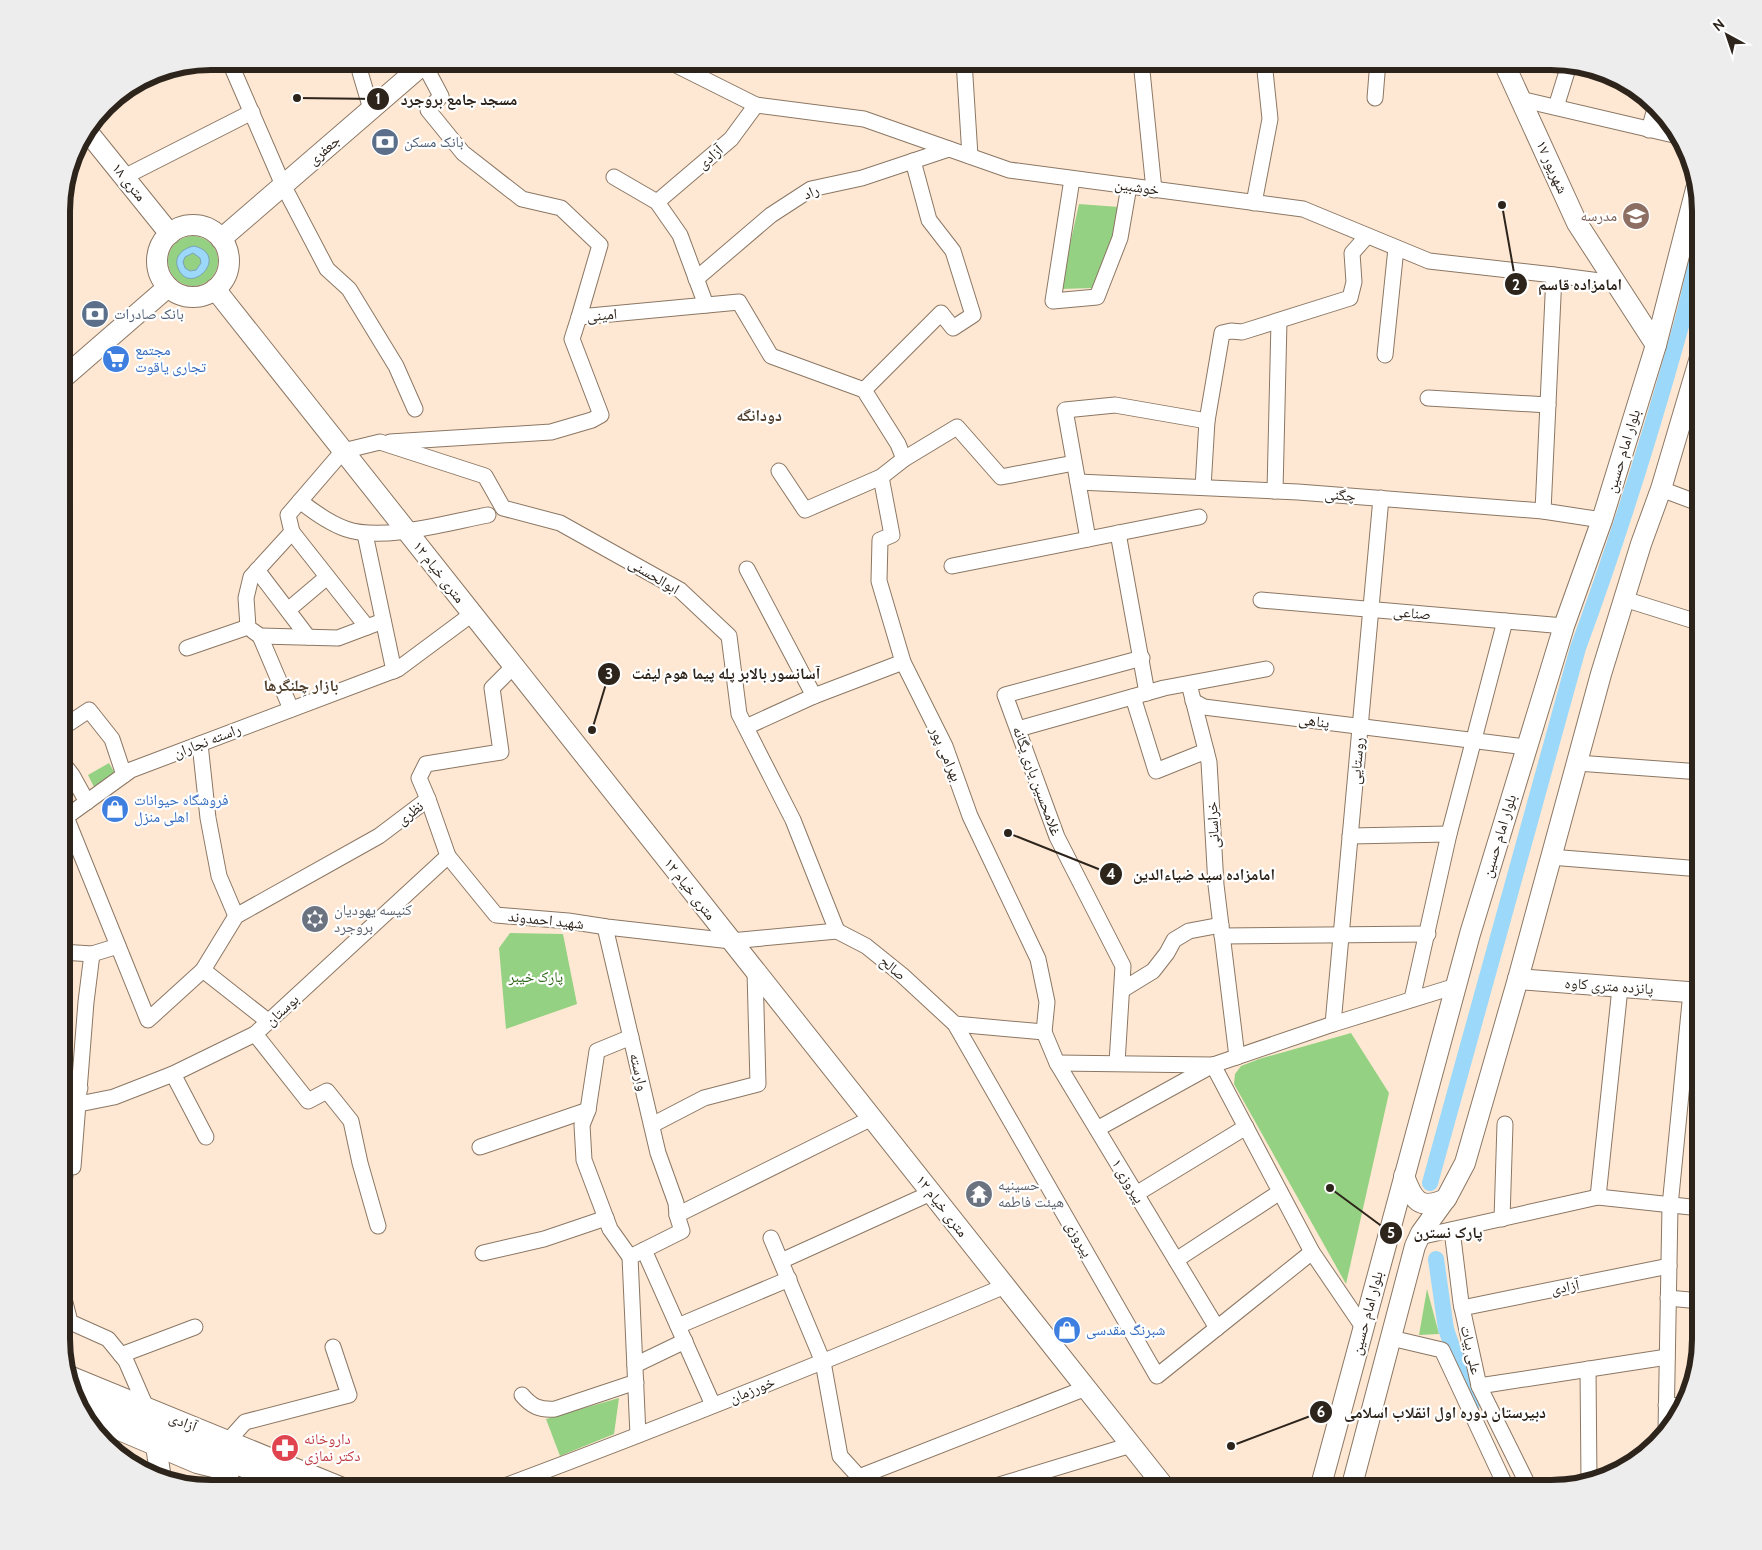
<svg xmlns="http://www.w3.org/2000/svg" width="1762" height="1550" viewBox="0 0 1762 1550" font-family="Cabin,'Noto Naskh Arabic',sans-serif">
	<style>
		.green { fill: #95d182 }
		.water { fill: #9cd8f9; stroke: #7ba2b7; fill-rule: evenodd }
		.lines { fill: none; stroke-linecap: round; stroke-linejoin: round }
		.canal { stroke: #9cd8f9; stroke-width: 16 }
		.street-casing { stroke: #8b7764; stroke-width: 17 }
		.secondary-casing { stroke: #8b7764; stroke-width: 22 }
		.street { stroke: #fff; stroke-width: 15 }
		.secondary { stroke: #fff; stroke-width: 20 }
		.labels { text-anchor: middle; stroke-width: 4.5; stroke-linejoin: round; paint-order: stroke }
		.service-label { font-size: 15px; fill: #4e5e75; stroke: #fff; text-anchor: start }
		.street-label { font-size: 15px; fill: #2d241c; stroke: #fff }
		.education-label { font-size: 15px; fill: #785e54; stroke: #fff; text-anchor: end }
		.shop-label { font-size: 15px; fill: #366cbe; stroke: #fff; text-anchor: start }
		.worship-label { font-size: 15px; fill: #5b616d; stroke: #fff; text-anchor: start }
		.park-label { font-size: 15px; fill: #2e6718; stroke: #fff }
		.health-label { font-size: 15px; fill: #be3a42; stroke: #fff; text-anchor: start }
		.neighbourhood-label { font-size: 16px; font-weight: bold; fill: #503f2d; stroke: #fff }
		.rim { fill: none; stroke: #2d241c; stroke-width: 6 }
		.leader { fill: none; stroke: #2d241c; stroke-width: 2 }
		.callout-dot { fill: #2d241c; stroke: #fff; stroke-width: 2 }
		.mark-label { font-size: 15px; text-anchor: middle; font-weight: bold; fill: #fff }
		.callout-label { font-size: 16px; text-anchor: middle; font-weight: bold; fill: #2d241c; stroke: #fff; stroke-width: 4.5; stroke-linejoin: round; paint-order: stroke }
	</style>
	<rect width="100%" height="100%" fill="#fee8d3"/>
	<g class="green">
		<polygon points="1079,204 1119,207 1110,246 1095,288 1060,289"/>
		<circle cx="193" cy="261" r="25"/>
		<polygon points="109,763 117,777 95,789 88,775"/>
		<polygon points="510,933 563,934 577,1004 506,1029 499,948"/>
		<polygon points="1351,1033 1389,1093 1346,1284 1234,1084 1235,1074 1241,1066 1259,1059"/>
		<polygon points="1427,1289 1439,1334 1419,1335"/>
		<polygon points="619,1398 614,1434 560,1456 546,1419"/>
	</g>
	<path class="water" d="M194,246C231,255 190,298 178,268C173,257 183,248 194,246ZM193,253L200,258L201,263L196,270L190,271L185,268L183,262L185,257Z"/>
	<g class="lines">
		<g class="canal">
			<path d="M1430,1183L1578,648C1616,545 1649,440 1679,333C1688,303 1694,272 1701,241"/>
			<polyline points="1436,1259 1446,1329 1472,1404"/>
		</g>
		<g class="street-casing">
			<g id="street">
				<polyline points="228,61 231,65 283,185 327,269 349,289 396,366 415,409"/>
				<polyline points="362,61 360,72 371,109"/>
				<polyline points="668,61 756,105 864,119 1009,170 1303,209 1429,261 1554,275 1615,283"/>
				<polyline points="964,61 970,156"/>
				<polyline points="1141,61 1154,190"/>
				<polyline points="424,64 441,96 428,110 463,153 522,199 561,208 600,245 579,317 739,302 771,356 864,390 898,444 904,459"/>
				<polyline points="1375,98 1378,61"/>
				<polyline points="1520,99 1678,136"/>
				<polyline points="1556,107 1569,65"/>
				<polyline points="1649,130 1656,105"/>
				<polyline points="124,177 252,112"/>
				<polyline points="614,177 657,202 680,235 706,305"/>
				<polyline points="1072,179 1053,301 1097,297 1120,238 1129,186"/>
				<polyline points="657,202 731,139 756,105"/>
				<polyline points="1254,203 1270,119 1264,61"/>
				<polyline points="696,279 771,215 811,189 862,178 949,149"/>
				<polyline points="1385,355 1396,248"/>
				<polyline points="864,390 941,313 953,328 973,315 953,251 929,220 913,161"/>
				<polyline points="1428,398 1548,405"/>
				<polyline points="390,442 551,432 592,420 601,415 572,339 579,317"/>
				<polyline points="779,471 805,510 881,477 904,459 957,427 1001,477 1074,463"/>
				<polyline points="881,477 892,535 880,540 879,581 903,662 945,746 970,816 1038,959 1047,1002 1044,1032"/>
				<polyline points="1078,482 1298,492 1543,511 1602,520"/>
				<polyline points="1203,487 1207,421 1222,333 1231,331 1242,332 1350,298 1354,282 1352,253 1367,236"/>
				<polyline points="1661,489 1701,504"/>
				<polyline points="1275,491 1279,321"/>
				<path d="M300,501C315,513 329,523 346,529C383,542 450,522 488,515"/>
				<polyline points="1543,511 1554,275"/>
				<polyline points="292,532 367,627"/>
				<polyline points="1118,533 1147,693"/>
				<polyline points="365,534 394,671"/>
				<polyline points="1088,539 1065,410 1115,405 1207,421"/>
				<polyline points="952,566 1199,517"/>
				<polyline points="747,569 814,696"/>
				<polyline points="257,570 308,637"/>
				<polyline points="1624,599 1701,623"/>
				<polyline points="1261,600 1564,626"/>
				<polyline points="288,610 327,577"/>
				<polyline points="248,627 246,598 251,577 292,532 288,515 343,451 380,442 485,476 503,508 560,523 680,590 729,636 739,714 793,820 837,931"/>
				<polyline points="253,631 260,636 291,709"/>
				<polyline points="260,636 338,638 383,621"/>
				<polyline points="187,648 248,627"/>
				<polyline points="514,666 492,688 501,752 426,764 419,778 428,799 448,856 496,915 568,921 607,927 731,941 837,931 866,946 902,975 955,1024 1044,1032"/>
				<polyline points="1189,684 1209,762 1216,885 1237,1057"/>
				<polyline points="1133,697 1156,771 1206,751"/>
				<polyline points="1193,701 1204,707 1526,747"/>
				<polyline points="746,727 814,696 903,662"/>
				<polyline points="62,728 89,710 112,739 124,775"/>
				<polyline points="1018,729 1164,688 1266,669"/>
				<polyline points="200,744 208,818 219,876 236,916"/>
				<polyline points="62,762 72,775 87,802"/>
				<polyline points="1577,763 1701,772"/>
				<polyline points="428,799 379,836 236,916 203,970 148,1020 66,817 131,770 398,669 472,614"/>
				<polyline points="1350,836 1449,834"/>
				<polyline points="1550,857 1701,869"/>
				<polyline points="605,927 658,1153 676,1203 677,1215 682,1231 630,1257"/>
				<polyline points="1222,936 1428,934"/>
				<polyline points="62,952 92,954 118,946"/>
				<polyline points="203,970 269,1022"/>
				<polyline points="1122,990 1153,971 1167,953 1174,940 1189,931 1221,925"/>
				<polyline points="1412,999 1449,834 1505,621"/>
				<polyline points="955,1024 1157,1376 1312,1252"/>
				<polyline points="1333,1024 1381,498"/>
				<polyline points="1044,1032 1057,1063 1217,1328"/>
				<polyline points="255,1034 308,1101 327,1091 351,1121 360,1163 378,1226"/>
				<polyline points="1057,1063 1212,1065"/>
				<polyline points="1117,1063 1123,966 1057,837 1005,695 1142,658"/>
				<polyline points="1213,1065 1312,1252 1363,1327"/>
				<polyline points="173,1074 206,1137"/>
				<polyline points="62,1091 80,1088"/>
				<polyline points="79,1104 114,1097 173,1074 255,1034 448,856"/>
				<polyline points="652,1125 704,1098 758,1084 755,971"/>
				<polyline points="1097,1129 1213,1065 1333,1024 1456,986"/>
				<polyline points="480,1147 588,1110"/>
				<polyline points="1136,1194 1246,1127"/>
				<polyline points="1598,1197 1620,988"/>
				<polyline points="62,1199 66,1167 73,1167 86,1002 92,954"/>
				<polyline points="677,1215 872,1118"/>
				<polyline points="1502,1219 1505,1124"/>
				<polyline points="1452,1230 1461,1303 1479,1386 1530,1489"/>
				<polyline points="1419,1237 1598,1197 1700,1208"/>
				<polyline points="771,1238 823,1362 840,1456 859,1477 1086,1388"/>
				<polyline points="644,1250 713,1405"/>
				<polyline points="483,1253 544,1239 606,1218"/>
				<polyline points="630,1257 610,1229 584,1160 582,1125 588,1110 597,1051 631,1037"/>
				<polyline points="630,1257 638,1435"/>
				<polyline points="1176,1260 1280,1192"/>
				<polyline points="781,1261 931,1193"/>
				<polyline points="62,1279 63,1295 70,1322 108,1339 126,1361 146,1407"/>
				<polyline points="1668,1298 1700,1301"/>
				<polyline points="1462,1308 1669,1266"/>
				<polyline points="678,1326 789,1279"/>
				<polyline points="1391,1338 1442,1350 1507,1489"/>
				<polyline points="121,1355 195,1327"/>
				<polyline points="635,1365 685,1341"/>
				<polyline points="1588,1369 1589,1481"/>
				<polyline points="1479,1386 1667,1357"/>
				<path d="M522,1395C532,1407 540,1410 555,1409L636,1382"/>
				<polyline points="1666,1405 1683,1406"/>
				<polyline points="1666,1431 1670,1206 1691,992"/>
				<polyline points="228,1441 245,1422 349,1395 333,1347"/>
				<path d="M497,1489C668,1425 837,1357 1005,1286"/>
				<polyline points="986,1489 1131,1445"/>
			</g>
		</g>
		<g class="secondary-casing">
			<g id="secondary">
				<polyline points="1503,61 1577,223 1656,345"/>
				<polyline points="87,131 170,234"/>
				<circle cx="193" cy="261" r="36"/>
				<polyline points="221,239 427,61"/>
				<polyline points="215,289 1166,1489"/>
				<polyline points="62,379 168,287"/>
				<polyline points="1518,979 1701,993"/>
				<path d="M1404,1176C1413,1200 1419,1211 1446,1199"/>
				<polyline points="69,1376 345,1489"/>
				<polyline points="74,1395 205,1450 294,1489"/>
				<polyline points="84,1415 197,1463 230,1471"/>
				<polyline points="156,1446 161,1479"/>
				<polyline points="1320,1489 1470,934 1564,626 1602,520 1639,400 1656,345 1696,189"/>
				<polyline points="1351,1489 1415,1246 1421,1233 1447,1197 1465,1163 1518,979 1601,674 1641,544 1661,489 1701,354"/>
			</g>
		</g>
		<use href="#street" class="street"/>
		<use href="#secondary" class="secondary"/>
	</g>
	<defs>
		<g id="bank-disc" transform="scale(1.4375)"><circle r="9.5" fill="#5c6f8a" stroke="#fff"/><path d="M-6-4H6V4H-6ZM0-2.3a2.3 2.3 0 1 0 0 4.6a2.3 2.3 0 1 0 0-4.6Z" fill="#fff"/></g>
		<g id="school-disc" transform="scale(1.4375)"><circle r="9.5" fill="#8d6e63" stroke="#fff"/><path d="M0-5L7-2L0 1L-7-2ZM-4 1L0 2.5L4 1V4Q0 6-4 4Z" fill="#fff"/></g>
		<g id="supermarket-disc" transform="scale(1.4375)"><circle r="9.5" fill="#3f7fe0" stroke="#fff"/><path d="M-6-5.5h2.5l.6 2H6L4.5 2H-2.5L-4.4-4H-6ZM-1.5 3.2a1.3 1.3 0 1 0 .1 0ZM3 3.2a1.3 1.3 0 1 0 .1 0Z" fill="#fff"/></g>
		<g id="shop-disc" transform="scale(1.4375)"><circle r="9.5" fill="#3f7fe0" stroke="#fff"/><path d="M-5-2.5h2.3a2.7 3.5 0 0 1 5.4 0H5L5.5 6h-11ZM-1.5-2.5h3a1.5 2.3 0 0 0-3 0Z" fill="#fff"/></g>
		<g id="synagogue-disc" transform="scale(1.4375)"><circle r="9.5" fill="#6b7280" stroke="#fff"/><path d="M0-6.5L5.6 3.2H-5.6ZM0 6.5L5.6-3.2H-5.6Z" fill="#fff"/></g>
		<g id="temple-disc" transform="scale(1.4375)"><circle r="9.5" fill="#6b7280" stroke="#fff"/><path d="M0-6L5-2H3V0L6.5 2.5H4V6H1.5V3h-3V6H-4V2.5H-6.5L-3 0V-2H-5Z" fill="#fff"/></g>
		<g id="pharmacy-disc" transform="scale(1.4375)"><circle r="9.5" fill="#e0444e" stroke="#fff"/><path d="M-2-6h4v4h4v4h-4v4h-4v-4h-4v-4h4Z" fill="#fff"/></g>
	</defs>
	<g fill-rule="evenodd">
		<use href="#bank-disc" x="385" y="142"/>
		<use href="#school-disc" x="1636" y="216"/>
		<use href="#bank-disc" x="95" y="314"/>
		<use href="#supermarket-disc" x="116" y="359"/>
		<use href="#shop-disc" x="115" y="809"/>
		<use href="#synagogue-disc" x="315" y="919"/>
		<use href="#temple-disc" x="979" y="1194"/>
		<use href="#shop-disc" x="1067" y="1330"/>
		<use href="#pharmacy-disc" x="285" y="1448"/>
	</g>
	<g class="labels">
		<g class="service-label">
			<text x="404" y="147">بانک مسکن</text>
			<text x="114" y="319">بانک صادرات</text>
		</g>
		<g class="street-label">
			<text transform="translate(324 150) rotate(-41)" y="5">جعفری</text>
			<text transform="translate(710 157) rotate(-41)" y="5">آزادی</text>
			<text transform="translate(1552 167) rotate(66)" y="5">۱۷ شهریور</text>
			<text transform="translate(129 182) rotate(51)" y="5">۱۸ متری</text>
			<text transform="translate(1137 187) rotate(8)" y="5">خوشبین</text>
			<text transform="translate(811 192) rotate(-23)" y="5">راد</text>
			<text transform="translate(602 315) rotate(-5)" y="5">امینی</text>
			<text transform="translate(1623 451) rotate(-73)" y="5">بلوار امام حسین</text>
			<text transform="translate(1340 495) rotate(4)" y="5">چگنی</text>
			<text transform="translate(439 572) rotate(52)" y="5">۱۲ متری خیام</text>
			<text transform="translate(654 576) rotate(31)" y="5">ابوالحسنی</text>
			<text transform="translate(1412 613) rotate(5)" y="5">صناعی</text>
			<text transform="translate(1314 721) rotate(7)" y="5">پناهی</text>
			<text transform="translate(207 741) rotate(-21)" y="5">راسته نجاران</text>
			<text transform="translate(946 754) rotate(67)" y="5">بهرامی پور</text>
			<text transform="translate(1357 761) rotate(-85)" y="5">روستایی</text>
			<text transform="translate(1037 781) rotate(70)" y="5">غلامحسین یاری یگانه</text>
			<text transform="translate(410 813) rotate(-37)" y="5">نظری</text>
			<text transform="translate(1213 825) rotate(-93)" y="5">خراسانی</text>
			<text transform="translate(1499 836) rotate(-73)" y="5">بلوار امام حسین</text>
			<text transform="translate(690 889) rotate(52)" y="5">۱۲ متری خیام</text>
			<text transform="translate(546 920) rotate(6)" y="5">شهید احمدوند</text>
			<text transform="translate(893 968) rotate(40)" y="5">صالح</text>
			<text transform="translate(1609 986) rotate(4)" y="5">پانزده متری کاوه</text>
			<text transform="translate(282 1010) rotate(-42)" y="5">بوستان</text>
			<text transform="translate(639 1072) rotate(77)" y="5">وارسته</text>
			<text transform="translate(1128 1181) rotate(59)" y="5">پیروزی ۱</text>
			<text transform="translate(942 1206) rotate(52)" y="5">۱۲ متری خیام</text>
			<text transform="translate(1079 1239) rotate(60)" y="5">پیروزی</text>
			<text transform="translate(1565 1287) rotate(-11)" y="5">آزادی</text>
			<text transform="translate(1367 1313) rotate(-75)" y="5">بلوار امام حسین</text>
			<text transform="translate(1471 1350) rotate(77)" y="5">علی بیات</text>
			<text transform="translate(752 1390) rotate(-22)" y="5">خورزمان</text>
			<text transform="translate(183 1422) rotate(22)" y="5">آزادی</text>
		</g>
		<g class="education-label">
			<text x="1617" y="221">مدرسه</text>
		</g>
		<g class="shop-label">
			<text x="135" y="355">مجتمع<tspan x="135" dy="17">تجاری یاقوت</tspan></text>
			<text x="134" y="805">فروشگاه حیوانات<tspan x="134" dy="17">اهلی منزل</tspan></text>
			<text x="1086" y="1335">شبرنگ مقدسی</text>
		</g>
		<g class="worship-label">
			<text x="334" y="915">کنیسه یهودیان<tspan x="334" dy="17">بروجرد</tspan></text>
			<text x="998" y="1190">حسینیه<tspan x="998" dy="17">هیئت فاطمه</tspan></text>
		</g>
		<g class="park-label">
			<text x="536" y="982">پارک خیبر</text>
		</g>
		<g class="health-label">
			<text x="304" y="1444">داروخانه<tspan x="304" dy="17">دکتر نمازی</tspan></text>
		</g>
		<g class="neighbourhood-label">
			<text x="759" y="421">دودانگه</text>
			<text x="301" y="691">بازار چِلنگرها</text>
		</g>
	</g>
	<path d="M0 0H1762V1550H0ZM211 70H1551A141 141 0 0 1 1692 211V1339A141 141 0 0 1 1551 1480H211A141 141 0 0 1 70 1339V211A141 141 0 0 1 211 70Z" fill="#eeeded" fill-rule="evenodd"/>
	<path class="rim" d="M211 70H1551A141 141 0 0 1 1692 211V1339A141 141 0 0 1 1551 1480H211A141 141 0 0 1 70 1339V211A141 141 0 0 1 211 70Z"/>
	<path class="leader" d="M297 98L378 99M1502 205L1516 284M592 730L609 674M1008 833L1111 874M1330 1188L1391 1233M1231 1446L1321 1412"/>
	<g class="callout-dot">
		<circle cx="297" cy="98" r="5"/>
		<circle cx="1502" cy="205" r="5"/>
		<circle cx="592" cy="730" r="5"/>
		<circle cx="1008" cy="833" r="5"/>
		<circle cx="1330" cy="1188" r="5"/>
		<circle cx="1231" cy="1446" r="5"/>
		<circle cx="378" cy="99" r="12"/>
		<circle cx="1516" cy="284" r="12"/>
		<circle cx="609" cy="674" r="12"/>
		<circle cx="1111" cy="874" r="12"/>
		<circle cx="1391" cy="1233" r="12"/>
		<circle cx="1321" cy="1412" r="12"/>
	</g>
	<g class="mark-label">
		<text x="378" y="104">1</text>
		<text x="1516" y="290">2</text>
		<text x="609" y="679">3</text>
		<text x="1111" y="879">4</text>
		<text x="1391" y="1238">5</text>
		<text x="1321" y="1417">6</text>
	</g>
	<g class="callout-label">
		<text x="459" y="105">مسجد جامع بروجرد</text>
		<text x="1580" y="290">امامزاده قاسم</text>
		<text x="726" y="679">آسانسور بالابر پله پیما هوم لیفت</text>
		<text x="1204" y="880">امامزاده سید ضیاءالدین</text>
		<text x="1448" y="1238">پارک نسترن</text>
		<text x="1445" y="1418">دبیرستان دوره اول انقلاب اسلامی</text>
	</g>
	<g transform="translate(1727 35) rotate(320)" stroke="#ffffff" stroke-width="4" paint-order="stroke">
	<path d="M0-4L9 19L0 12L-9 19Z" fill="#2d241c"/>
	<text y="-8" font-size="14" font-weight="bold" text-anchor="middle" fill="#2d241c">N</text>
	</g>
</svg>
